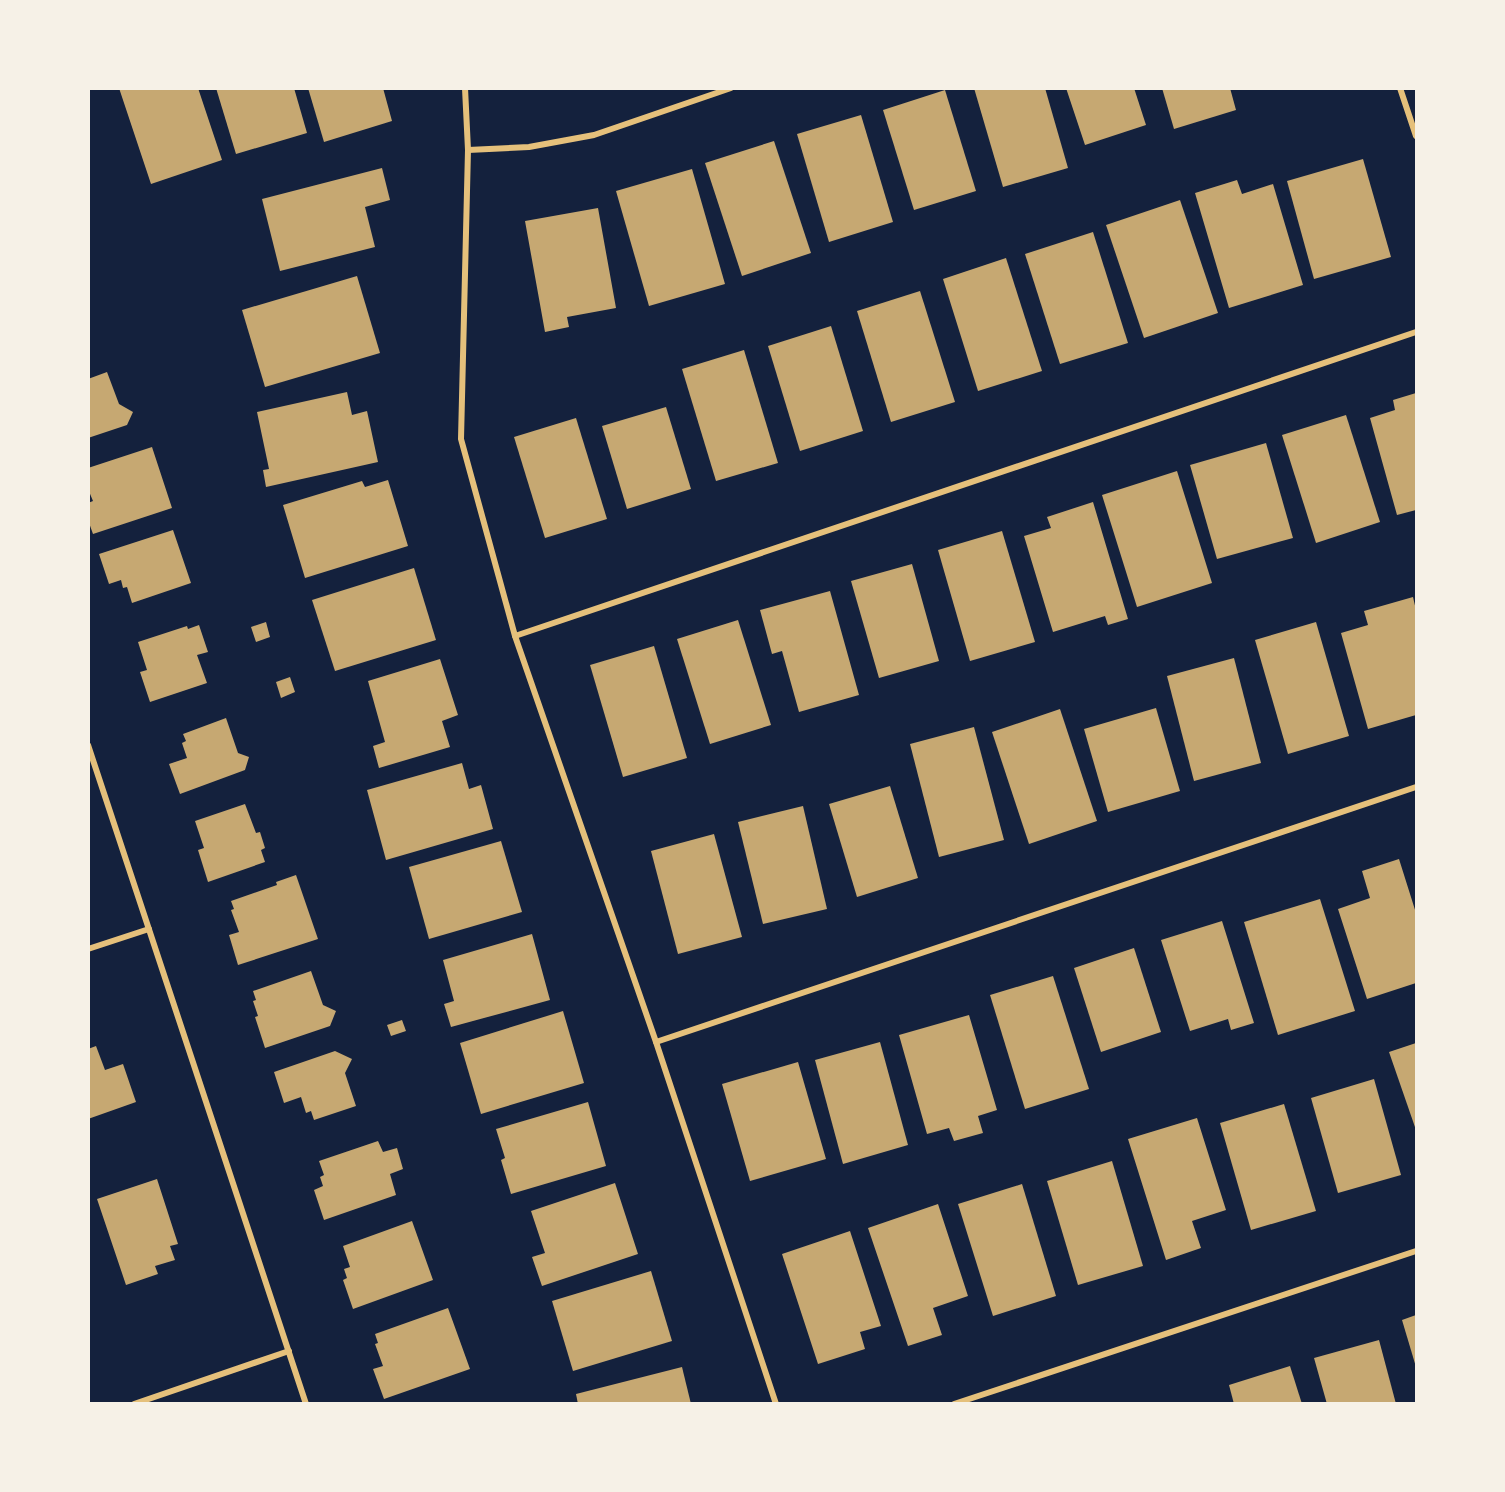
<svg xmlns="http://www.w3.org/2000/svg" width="1505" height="1492" viewBox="0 0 1505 1492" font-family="'Archivo Narrow',sans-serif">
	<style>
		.building { fill: #c6a872 }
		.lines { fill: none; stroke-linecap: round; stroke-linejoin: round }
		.minor { stroke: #e5c07b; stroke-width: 6 }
	</style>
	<rect width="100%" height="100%" fill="#14213d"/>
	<g class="building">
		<polygon points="119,88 198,88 222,160 151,184"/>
		<polygon points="216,88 294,88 307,133 236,154"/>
		<polygon points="308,88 383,88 392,121 324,142"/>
		<polygon points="974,88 1045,88 1068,168 1003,187"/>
		<polygon points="1066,88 1134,88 1146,125 1085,145"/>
		<polygon points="1162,88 1230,88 1236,110 1174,129"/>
		<polygon points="945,90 976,191 914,210 883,110"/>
		<polygon points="861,115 893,222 829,242 797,134"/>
		<polygon points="774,141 811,253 742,276 705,163"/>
		<polygon points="1363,159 1391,257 1314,279 1287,181"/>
		<polygon points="382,168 390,200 365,207 375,247 280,271 262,199"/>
		<polygon points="692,169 725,284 649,306 616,191"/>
		<polygon points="1237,180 1242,194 1273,184 1303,285 1229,308 1195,193"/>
		<polygon points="1180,200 1218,313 1144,338 1106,225"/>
		<polygon points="598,208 616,308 567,317 569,327 545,332 525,221"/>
		<polygon points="1093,232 1128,343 1060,364 1025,254"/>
		<polygon points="1006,258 1042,371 978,391 943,279"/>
		<polygon points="357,276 380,353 265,387 242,310"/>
		<polygon points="920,291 955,402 891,422 857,311"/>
		<polygon points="831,326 863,431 800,451 768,346"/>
		<polygon points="744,350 778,463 716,481 682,369"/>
		<polygon points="107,372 119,404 133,412 127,425 88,438 88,379"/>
		<polygon points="347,392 352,415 367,411 378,462 266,487 263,470 269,469 257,412"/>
		<polygon points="1416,393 1416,510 1397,515 1370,418 1395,410 1393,400"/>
		<polygon points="666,407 691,489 627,509 602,426"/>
		<polygon points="1346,415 1380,522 1316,543 1282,435"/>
		<polygon points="576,418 607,519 545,538 514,437"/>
		<polygon points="1266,443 1293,538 1217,559 1190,465"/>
		<polygon points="152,447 172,508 93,534 88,520 88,503 93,501 88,489 88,468"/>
		<polygon points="1177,471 1212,583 1137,607 1102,495"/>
		<polygon points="388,480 408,546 305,578 283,505 362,481 365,487"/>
		<polygon points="1093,502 1128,619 1108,625 1105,616 1053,632 1024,536 1051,528 1047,517"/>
		<polygon points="173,530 191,583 132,603 127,587 123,588 121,580 109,584 99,554"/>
		<polygon points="1002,531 1035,642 970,661 938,550"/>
		<polygon points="912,564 939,661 879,678 851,581"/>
		<polygon points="414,568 436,640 335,671 312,600"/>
		<polygon points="830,591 859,695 799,712 782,651 772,654 760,610"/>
		<polygon points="1413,597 1416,610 1416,715 1368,729 1341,633 1368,625 1364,611"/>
		<polygon points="738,620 771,725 710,744 677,639"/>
		<polygon points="266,622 270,637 256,642 251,627"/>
		<polygon points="1316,622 1349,736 1288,754 1255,640"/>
		<polygon points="199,625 208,652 197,655 207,683 150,702 140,672 147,670 138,642 187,626 188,629"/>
		<polygon points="654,646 687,758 623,777 590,665"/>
		<polygon points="1234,658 1261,763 1194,781 1167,676"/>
		<polygon points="440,659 458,715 442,721 450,747 379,768 373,746 385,742 368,681"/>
		<polygon points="290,677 295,692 281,698 276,682"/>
		<polygon points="1156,708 1180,791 1108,812 1084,729"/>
		<polygon points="1060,709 1097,821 1029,844 992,732"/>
		<polygon points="226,718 238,753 249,757 245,770 180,794 169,764 187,758 182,743 186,741 183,734"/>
		<polygon points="974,727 1004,840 939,857 910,744"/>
		<polygon points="462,763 469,789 481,785 493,829 386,860 367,790"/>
		<polygon points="890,786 918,878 857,897 829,804"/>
		<polygon points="245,804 256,833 260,832 265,848 261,850 265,862 208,882 198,850 204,848 195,821"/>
		<polygon points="803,806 827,909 763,924 738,822"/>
		<polygon points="714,834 742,937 678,954 651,851"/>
		<polygon points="501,841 522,912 429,939 409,867"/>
		<polygon points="1399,859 1416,913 1416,983 1367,999 1338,909 1370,898 1362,871"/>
		<polygon points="296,875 318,939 238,965 229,935 239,932 231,910 234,909 231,901 277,885 276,882"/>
		<polygon points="1320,899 1355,1011 1278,1035 1244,922"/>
		<polygon points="1222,921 1254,1023 1231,1030 1228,1019 1190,1031 1161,940"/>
		<polygon points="532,934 550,1000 451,1027 444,1004 454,1001 443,960"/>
		<polygon points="1134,948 1161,1032 1101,1052 1074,968"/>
		<polygon points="311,971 323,1005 336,1011 330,1026 265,1048 255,1017 258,1016 253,1001 256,1000 253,991"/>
		<polygon points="1053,976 1089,1089 1025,1109 990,995"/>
		<polygon points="563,1011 584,1083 481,1114 460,1043"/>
		<polygon points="969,1015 997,1110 978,1116 983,1133 954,1141 949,1128 927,1134 899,1035"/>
		<polygon points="402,1020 406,1031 391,1036 387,1025"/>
		<polygon points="880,1042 908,1145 843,1164 815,1060"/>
		<polygon points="1416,1043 1416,1130 1389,1052"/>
		<polygon points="96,1046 105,1070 123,1064 136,1102 88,1119 88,1049"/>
		<polygon points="335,1051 352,1059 345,1073 356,1106 314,1120 311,1111 306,1113 301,1097 284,1103 274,1072"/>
		<polygon points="798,1062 826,1159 750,1181 722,1084"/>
		<polygon points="1374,1079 1401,1175 1338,1193 1311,1098"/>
		<polygon points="588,1102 606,1166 511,1194 501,1160 505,1158 496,1129"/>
		<polygon points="1284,1104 1316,1211 1251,1230 1220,1123"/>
		<polygon points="1197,1118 1226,1210 1192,1221 1201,1248 1166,1260 1128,1139"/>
		<polygon points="378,1141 383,1152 397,1148 403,1169 390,1174 396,1195 324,1220 314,1190 323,1186 320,1177 324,1175 319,1161"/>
		<polygon points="1112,1161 1143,1266 1078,1285 1047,1181"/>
		<polygon points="157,1179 178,1244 170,1246 175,1260 155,1266 158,1274 126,1285 97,1199"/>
		<polygon points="615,1183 638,1254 542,1286 532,1257 545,1253 531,1211"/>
		<polygon points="1022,1184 1056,1296 993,1316 958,1204"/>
		<polygon points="938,1204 968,1296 933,1308 942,1335 908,1346 868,1228"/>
		<polygon points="412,1221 433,1280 353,1309 343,1280 347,1278 344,1269 350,1267 343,1246"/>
		<polygon points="850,1231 881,1326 860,1332 865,1349 818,1364 782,1254"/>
		<polygon points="651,1271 672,1341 573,1371 552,1301"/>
		<polygon points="448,1308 470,1369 384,1399 373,1369 383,1366 375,1344 378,1343 375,1334"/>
		<polygon points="1416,1315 1416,1367 1402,1320"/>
		<polygon points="1379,1340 1396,1404 1327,1404 1314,1358"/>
		<polygon points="1290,1366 1302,1404 1234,1404 1229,1385"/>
		<polygon points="682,1367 691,1404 578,1404 576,1394"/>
	</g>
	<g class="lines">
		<g class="minor">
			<polyline points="465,88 468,150 461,439 515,636 656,1042 776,1404"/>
			<polyline points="1400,88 1416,136"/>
			<polyline points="468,150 529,147 594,135 731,88"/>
			<polyline points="515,636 1416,332"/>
			<polyline points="88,745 306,1404"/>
			<polyline points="88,949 149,929"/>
			<polyline points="656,1042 1416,787"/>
			<polyline points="134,1404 289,1351"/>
			<polyline points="954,1404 1416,1251"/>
		</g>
	</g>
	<rect width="1505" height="1492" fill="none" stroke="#f6f1e7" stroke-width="180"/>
</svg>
